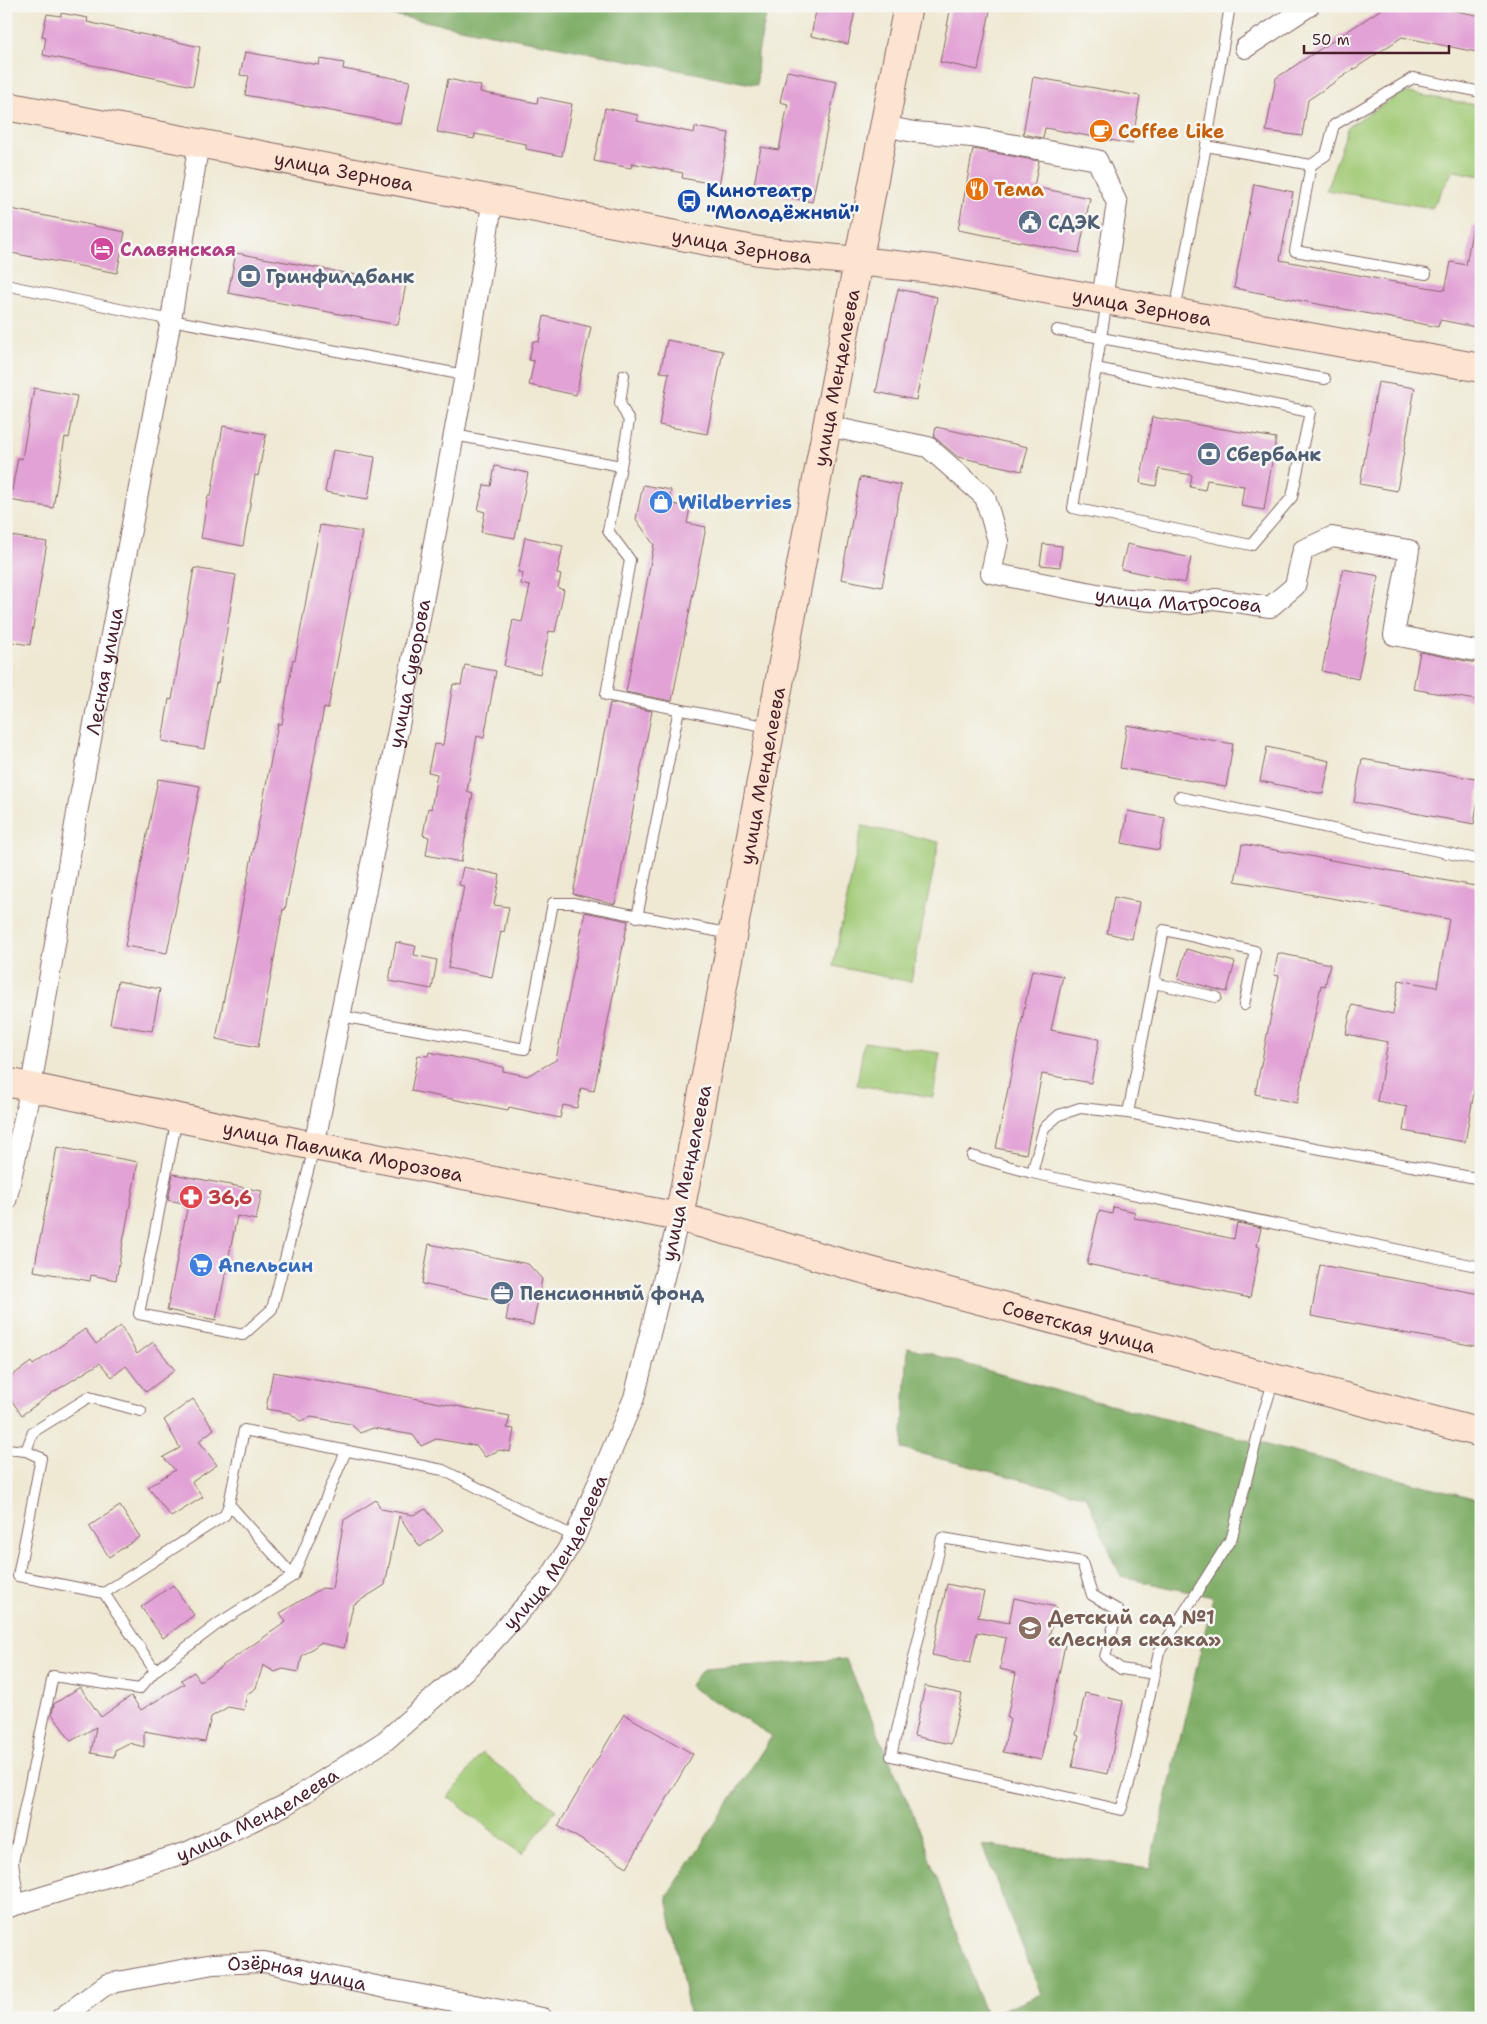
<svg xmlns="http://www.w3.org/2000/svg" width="1487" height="2024" viewBox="0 0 1487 2024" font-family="'Shantell Sans',sans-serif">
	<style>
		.green { fill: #a1ca76; stroke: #767450 }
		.forest { fill: #80ae67; stroke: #656649 }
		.building { fill: #e2a2d5 }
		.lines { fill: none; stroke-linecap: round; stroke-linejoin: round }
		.lane-casing { stroke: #846666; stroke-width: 12 }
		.street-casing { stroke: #846666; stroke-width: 22 }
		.secondary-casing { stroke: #846666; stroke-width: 30 }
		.lane { stroke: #fff; stroke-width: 10 }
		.street { stroke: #fff; stroke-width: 20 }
		.secondary { stroke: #fde4d1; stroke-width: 28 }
		.labels { text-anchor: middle; stroke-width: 5; stroke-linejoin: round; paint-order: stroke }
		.food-label { font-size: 19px; font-weight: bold; fill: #c56008; stroke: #f6f6f2; text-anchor: start }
		.street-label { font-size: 19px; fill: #4a1f2b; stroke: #f6f6f2 }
		.transit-label { font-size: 19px; font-weight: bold; fill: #164399; stroke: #f6f6f2; text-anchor: start }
		.service-label { font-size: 19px; font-weight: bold; fill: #4e5e75; stroke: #f6f6f2; text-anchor: start }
		.hotel-label { font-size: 19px; font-weight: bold; fill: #b23c85; stroke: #f6f6f2; text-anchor: start }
		.shop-label { font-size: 19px; font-weight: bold; fill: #366cbe; stroke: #f6f6f2; text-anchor: start }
		.health-label { font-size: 19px; font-weight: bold; fill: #be3a42; stroke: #f6f6f2; text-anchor: start }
		.education-label { font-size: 19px; font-weight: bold; fill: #785e54; stroke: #f6f6f2; text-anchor: start }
	</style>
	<rect width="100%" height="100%" fill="#f6f6f2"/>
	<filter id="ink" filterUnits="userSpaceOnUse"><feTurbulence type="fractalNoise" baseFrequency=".02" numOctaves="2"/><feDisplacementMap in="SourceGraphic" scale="10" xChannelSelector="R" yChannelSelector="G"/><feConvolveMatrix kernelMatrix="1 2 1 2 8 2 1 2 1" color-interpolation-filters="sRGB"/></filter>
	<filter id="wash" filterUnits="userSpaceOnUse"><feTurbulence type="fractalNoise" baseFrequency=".0096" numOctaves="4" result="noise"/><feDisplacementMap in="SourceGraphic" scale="20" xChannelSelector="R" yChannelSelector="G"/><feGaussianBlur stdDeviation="1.12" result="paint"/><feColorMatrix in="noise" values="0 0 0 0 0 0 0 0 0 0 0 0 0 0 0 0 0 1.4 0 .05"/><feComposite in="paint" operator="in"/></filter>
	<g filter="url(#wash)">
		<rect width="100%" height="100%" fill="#efe9d3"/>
		<g class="green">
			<polygon points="1403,92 1481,106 1481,176 1453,171 1432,208 1326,190 1349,126"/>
			<polygon points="862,826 939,842 911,982 833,966"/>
			<polygon points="864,1042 940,1053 933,1097 857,1085"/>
			<polygon points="482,1753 556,1810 522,1854 448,1797"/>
		</g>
		<g class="forest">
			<polygon points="346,6 768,6 758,53 757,85"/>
			<polygon points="908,1347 1068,1394 1481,1500 1481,2018 690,2018 667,1897 772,1736 689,1686 703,1669 846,1659 919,1828 986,2016 1041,1994 982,1845 1150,1868 1213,1597 1121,1577 1086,1496 902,1449"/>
		</g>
		<g id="blocks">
			<g class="building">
				<polygon points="817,6 856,6 848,44 811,36"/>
				<polygon points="951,6 991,6 978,70 940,62"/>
				<polygon points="1386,6 1432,6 1481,16 1481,53 1402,37 1308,100 1302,136 1266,131 1276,78"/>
				<polygon points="61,13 88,18 87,22 200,47 193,86 43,55 46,37 42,36 47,14 61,16"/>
				<polygon points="245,52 319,65 320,59 344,63 343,69 410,81 401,124 245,95 249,76 240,75"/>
				<polygon points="787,71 837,81 812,202 753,190 761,147 779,150 788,104 780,102"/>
				<polygon points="1033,77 1140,96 1132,144 1045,128 1043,138 1023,134"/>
				<polygon points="448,79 481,86 480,92 537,103 538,97 572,104 562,156 526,149 526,144 475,134 474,139 437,132"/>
				<polygon points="605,108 638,115 637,121 694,133 695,127 729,133 719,185 682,178 683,173 632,163 631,168 594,161"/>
				<polygon points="973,149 1039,161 1034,187 1090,198 1079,253 958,230"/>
				<polygon points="1254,184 1293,192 1280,260 1389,281 1445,290 1451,262 1466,265 1473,225 1481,226 1481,328 1440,320 1438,327 1234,288"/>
				<polygon points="6,208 125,232 117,273 6,252"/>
				<polygon points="236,253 406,284 398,325 228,293"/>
				<polygon points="898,289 937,297 916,400 876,392"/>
				<polygon points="544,316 591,327 576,395 529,385 534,361 529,360 533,341 539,342"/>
				<polygon points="667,340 723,351 707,434 659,425 669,373 660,372"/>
				<polygon points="1378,382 1415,388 1397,491 1360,484"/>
				<polygon points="34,388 77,396 69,438 65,437 53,508 10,500 18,458 22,459"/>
				<polygon points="1152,417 1276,438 1264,510 1241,506 1244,486 1207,480 1205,490 1190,487 1192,475 1159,469 1156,486 1140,483"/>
				<polygon points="223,426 266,434 258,476 255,475 243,546 201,538 208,496 211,496"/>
				<polygon points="936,427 1028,447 1022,471 958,457 934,437"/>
				<polygon points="333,450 375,457 368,499 325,492"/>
				<polygon points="495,466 528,473 515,538 481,532 485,512 478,510 484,485 491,486"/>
				<polygon points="860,477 901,485 882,587 841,579"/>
				<polygon points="643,485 671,490 669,503 690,508 687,523 706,527 672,701 626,692 654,545 636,519"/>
				<polygon points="320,525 362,532 328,709 324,708 285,910 283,909 258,1047 216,1039 278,724 282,724 293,659 295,660"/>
				<polygon points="6,535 47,542 30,645 6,641"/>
				<polygon points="525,537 563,546 557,574 561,575 558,588 564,590 555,632 549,631 540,674 504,666 513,620 522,622 530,586 521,584 523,573 518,572"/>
				<polygon points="1043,544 1062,546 1060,567 1040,565"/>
				<polygon points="1127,544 1191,558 1185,583 1121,569"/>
				<polygon points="194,568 236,575 218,683 216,683 204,749 162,741 169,699 172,700"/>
				<polygon points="1343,569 1379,576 1358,679 1322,671"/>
				<polygon points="1420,652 1481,664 1481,701 1413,689"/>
				<polygon points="465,665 496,671 484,738 477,736 467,791 473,793 461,862 426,855 429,837 423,835 428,808 431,809 437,774 428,772 434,744 443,745 453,684 461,685"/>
				<polygon points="610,703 652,711 615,904 573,894"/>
				<polygon points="1127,725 1233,744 1226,787 1120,768"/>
				<polygon points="1267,747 1330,761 1323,794 1260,781"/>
				<polygon points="1362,759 1481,780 1474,824 1354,802"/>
				<polygon points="158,779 200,786 167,953 125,946"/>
				<polygon points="1128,811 1165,818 1159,850 1122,843"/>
				<polygon points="1242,844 1481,887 1481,1054 1465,1142 1403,1131 1407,1107 1377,1101 1388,1042 1346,1034 1352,1005 1393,1014 1399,980 1437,987 1449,919 1235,881"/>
				<polygon points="463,867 500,875 494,905 509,907 504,932 501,931 492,977 448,968 464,886 459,885"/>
				<polygon points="1114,897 1139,902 1132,939 1107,933"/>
				<polygon points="585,912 628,921 594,1091 581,1088 577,1108 563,1105 560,1118 509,1107 508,1110 411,1091 418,1055 428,1056 429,1052 503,1067 503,1071 527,1076 556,1060"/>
				<polygon points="396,942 416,946 414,955 437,960 432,989 389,981"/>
				<polygon points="1186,949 1235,962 1227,992 1178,979"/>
				<polygon points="1278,953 1330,964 1325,986 1321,985 1297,1103 1255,1094 1279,976 1274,975"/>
				<polygon points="1032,970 1063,976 1051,1030 1099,1039 1091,1083 1042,1074 1026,1154 996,1148"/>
				<polygon points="118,981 160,989 152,1031 110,1024"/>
				<polygon points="57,1147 138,1162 116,1280 91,1275 90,1281 34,1271"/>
				<polygon points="173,1174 262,1191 256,1220 237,1216 216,1320 167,1310 188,1204 168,1200"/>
				<polygon points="1113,1207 1135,1212 1134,1218 1234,1239 1237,1223 1261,1228 1257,1246 1260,1247 1250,1298 1087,1264 1099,1211 1112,1214"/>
				<polygon points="429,1244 528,1264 542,1279 533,1325 506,1320 509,1303 422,1284"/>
				<polygon points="1320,1265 1481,1294 1481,1347 1311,1316"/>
				<polygon points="121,1326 137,1354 153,1342 175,1370 146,1392 126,1366 112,1377 100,1363 52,1393 22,1415 6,1393 6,1380 31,1362 33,1365 85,1329 96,1344"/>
				<polygon points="273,1372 510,1416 507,1428 514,1429 510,1452 499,1450 485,1457 477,1446 436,1439 421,1446 413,1435 373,1428 360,1433 351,1424 311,1417 300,1421 290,1413 266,1409"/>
				<polygon points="193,1399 214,1429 199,1441 217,1465 192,1482 203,1497 171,1517 148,1487 175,1470 163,1457 180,1448 164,1420"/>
				<polygon points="376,1500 381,1509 413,1515 426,1509 443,1531 420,1547 399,1516 385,1585 353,1605 344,1648 320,1643 302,1656 299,1672 283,1669 275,1672 263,1665 256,1688 247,1694 244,1710 228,1707 211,1717 205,1742 144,1731 144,1747 129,1743 115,1750 114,1757 91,1753 96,1727 71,1741 52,1714 54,1704 80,1687 101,1717 131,1696 141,1710 184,1684 181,1680 194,1672 200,1681 286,1622 280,1613 322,1588 332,1589 344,1520"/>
				<polygon points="120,1506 140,1537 109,1557 89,1526"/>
				<polygon points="947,1584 984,1592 978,1617 1009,1623 1014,1598 1056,1607 1048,1641 1065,1645 1041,1760 1003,1752 1010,1719 1007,1718 1016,1673 1000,1669 1006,1638 977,1632 970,1663 932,1655"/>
				<polygon points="173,1585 194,1615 163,1638 141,1607"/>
				<polygon points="925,1686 962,1694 951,1744 914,1736"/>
				<polygon points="1085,1693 1123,1701 1108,1774 1072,1767 1079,1736 1076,1735"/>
				<polygon points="624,1714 693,1754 627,1867 558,1826"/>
			</g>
		</g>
	</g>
	<g filter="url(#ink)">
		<use href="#blocks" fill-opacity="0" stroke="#846666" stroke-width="1"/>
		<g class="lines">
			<g class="lane-casing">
				<g id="lane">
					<polyline points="1206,146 1311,165 1326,155 1334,125 1413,78 1481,92"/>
					<polyline points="1311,165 1295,251 1426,274"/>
					<polyline points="6,285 171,320 465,375"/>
					<polyline points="1175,311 1206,146 1230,6"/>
					<polyline points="1057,330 1325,379"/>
					<polyline points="1096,368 1073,508 1251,545 1292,497 1310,412 1096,368 1107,301"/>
					<polyline points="454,435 621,466 608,531 630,560 606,695 769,727"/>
					<polyline points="621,466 629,421 620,403 624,375"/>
					<polyline points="1179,797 1481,860"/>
					<polyline points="637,917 679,709"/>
					<polyline points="1154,983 1216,997"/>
					<polyline points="340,1016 525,1049 553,903 573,903 731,934"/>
					<polyline points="1128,1113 1164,930 1255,951 1244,1005"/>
					<polyline points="177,1118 139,1314 243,1335 272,1309 314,1148"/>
					<polyline points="972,1156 1032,1173 1044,1128 1059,1115 1080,1108 1128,1113 1481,1179"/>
					<polyline points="1032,1173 1481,1267"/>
					<polyline points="6,1449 26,1451 33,1432 89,1397 141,1411"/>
					<polyline points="26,1451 41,1458 18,1576 104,1593 225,1515 229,1504"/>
					<polyline points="293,1576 229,1504 244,1430 443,1470 575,1537"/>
					<polyline points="104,1593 155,1671"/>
					<polyline points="1155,1674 1121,1669 1105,1657 1118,1610 1092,1595 1082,1562 942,1538 891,1756 1121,1810 1134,1767 1159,1652 1232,1537 1262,1418 1274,1379"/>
					<polyline points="19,1904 13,1862 53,1676 139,1689 155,1671 219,1623 293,1576 346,1451"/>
				</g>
			</g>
			<g class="street-casing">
				<g id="street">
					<polyline points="1245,48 1309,6"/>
					<polyline points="884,126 914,132 972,137 1097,160 1117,203 1102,299"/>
					<path id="s1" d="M827,426L928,447L985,497L998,541L991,573L1117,598L1190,604L1215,599L1270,607L1295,586L1303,550L1332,537L1409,550L1394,635L1481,652"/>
					<path id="s2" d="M314,1146L411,666L465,375L493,198"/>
					<path id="s3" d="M6,1201L31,1087L77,813L171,320L199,142"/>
					<path id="s4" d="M6,1908L188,1852L285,1805L385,1741L471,1665L548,1581L575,1537L634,1398L679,1217"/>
					<path id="s5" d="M61,2018L107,1984L213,1964L264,1962L390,1989L542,2018"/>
				</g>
			</g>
			<g class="secondary-casing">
				<g id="secondary">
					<path id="s6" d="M6,106L759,251L934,269L1481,368"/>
					<path id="s7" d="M6,1082L314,1146L679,1217L870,1271L1481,1433"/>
					<path id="s8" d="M679,1217C757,814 827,409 908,6"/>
				</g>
			</g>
			<use href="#lane" class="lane"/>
			<use href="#street" class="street"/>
			<use href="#secondary" class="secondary"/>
		</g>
	</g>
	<defs>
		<g id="cafe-disc" transform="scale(1.25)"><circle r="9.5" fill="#e8710a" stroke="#f6f6f2"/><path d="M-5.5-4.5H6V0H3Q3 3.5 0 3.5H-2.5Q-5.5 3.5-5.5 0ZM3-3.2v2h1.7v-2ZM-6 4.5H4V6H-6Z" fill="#fff"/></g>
		<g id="restaurant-disc" transform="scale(1.25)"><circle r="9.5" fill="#e8710a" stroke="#f6f6f2"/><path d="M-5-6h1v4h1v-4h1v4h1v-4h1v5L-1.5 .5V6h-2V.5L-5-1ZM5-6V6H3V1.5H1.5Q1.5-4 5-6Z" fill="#fff"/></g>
		<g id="bus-disc" transform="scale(1.25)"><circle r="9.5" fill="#1a4fb4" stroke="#f6f6f2"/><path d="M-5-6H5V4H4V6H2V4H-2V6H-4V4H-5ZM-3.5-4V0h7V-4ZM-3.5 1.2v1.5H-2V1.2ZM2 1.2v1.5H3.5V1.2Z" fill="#fff"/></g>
		<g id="civic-disc" transform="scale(1.25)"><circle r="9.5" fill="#5c6f8a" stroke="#f6f6f2"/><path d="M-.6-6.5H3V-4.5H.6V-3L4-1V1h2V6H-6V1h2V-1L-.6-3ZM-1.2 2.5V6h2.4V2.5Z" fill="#fff"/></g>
		<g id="hotel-disc" transform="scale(1.25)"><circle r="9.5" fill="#d1479c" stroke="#f6f6f2"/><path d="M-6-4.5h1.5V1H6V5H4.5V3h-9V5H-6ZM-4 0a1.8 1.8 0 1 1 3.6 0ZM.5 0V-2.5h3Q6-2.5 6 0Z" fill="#fff"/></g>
		<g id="bank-disc" transform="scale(1.25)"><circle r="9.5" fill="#5c6f8a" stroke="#f6f6f2"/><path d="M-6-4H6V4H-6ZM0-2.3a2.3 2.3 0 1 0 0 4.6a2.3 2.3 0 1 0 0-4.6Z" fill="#fff"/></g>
		<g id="shop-disc" transform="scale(1.25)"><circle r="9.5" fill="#3f7fe0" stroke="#f6f6f2"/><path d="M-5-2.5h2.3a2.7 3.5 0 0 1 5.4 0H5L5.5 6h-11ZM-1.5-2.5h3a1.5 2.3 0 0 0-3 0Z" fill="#fff"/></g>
		<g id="pharmacy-disc" transform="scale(1.25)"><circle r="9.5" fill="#e0444e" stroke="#f6f6f2"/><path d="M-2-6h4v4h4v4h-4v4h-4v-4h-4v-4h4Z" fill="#fff"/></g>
		<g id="supermarket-disc" transform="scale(1.25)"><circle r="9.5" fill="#3f7fe0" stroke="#f6f6f2"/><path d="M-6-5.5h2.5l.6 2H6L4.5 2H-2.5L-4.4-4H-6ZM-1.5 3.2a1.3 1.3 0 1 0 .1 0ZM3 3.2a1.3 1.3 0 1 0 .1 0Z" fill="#fff"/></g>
		<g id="office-disc" transform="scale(1.25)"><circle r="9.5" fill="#5c6f8a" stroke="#f6f6f2"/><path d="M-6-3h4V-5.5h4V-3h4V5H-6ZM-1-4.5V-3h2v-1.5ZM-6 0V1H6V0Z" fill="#fff"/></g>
		<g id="school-disc" transform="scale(1.25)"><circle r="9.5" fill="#8d6e63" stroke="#f6f6f2"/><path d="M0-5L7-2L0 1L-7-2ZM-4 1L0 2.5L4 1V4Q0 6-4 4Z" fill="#fff"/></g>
	</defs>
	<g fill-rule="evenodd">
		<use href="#cafe-disc" x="1101" y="131"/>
		<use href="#restaurant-disc" x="977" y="189"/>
		<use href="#bus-disc" x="689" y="201"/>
		<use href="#civic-disc" x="1030" y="222"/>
		<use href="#hotel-disc" x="102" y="249"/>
		<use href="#bank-disc" x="249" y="276"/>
		<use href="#bank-disc" x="1209" y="454"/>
		<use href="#shop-disc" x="661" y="502"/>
		<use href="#pharmacy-disc" x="191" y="1197"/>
		<use href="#supermarket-disc" x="201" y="1265"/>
		<use href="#office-disc" x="502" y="1293"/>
		<use href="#school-disc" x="1030" y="1628"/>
	</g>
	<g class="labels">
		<g class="food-label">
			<text x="1118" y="138">Coffee Like</text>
			<text x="994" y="196">Тема</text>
		</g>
		<g class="street-label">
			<text dy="7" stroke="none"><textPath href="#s6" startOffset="344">улица Зернова</textPath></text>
			<text dy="7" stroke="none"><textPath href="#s6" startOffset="749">улица Зернова</textPath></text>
			<text dy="7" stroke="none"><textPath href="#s6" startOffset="1154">улица Зернова</textPath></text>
			<text dy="7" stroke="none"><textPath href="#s8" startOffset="854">улица Менделеева</textPath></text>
			<text dy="7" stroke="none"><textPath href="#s1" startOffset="448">улица Матросова</textPath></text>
			<text dy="7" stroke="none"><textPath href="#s3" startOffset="539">Лесная улица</textPath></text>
			<text dy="7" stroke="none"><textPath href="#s2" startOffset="482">улица Суворова</textPath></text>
			<text dy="7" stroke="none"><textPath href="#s8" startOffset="449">улица Менделеева</textPath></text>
			<text dy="7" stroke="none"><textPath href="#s7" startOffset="344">улица Павлика Морозова</textPath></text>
			<text transform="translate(686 1173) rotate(-78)" y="7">улица Менделеева</text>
			<text dy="7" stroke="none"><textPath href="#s7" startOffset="1101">Советская улица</textPath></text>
			<text dy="7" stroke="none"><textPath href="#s4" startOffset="674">улица Менделеева</textPath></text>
			<text dy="7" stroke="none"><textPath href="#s4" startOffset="269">улица Менделеева</textPath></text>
			<text dy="7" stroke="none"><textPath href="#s5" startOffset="250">Озёрная улица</textPath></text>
		</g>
		<g class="transit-label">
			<text x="706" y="197">Кинотеатр<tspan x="706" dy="22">"Молодёжный"</tspan></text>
		</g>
		<g class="service-label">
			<text x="1048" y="229">СДЭК</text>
			<text x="266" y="283">Гринфилдбанк</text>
			<text x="1226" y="461">Сбербанк</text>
			<text x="520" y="1300">Пенсионный фонд</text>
		</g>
		<g class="hotel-label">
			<text x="120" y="256">Славянская</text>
		</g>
		<g class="shop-label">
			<text x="678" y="509">Wildberries</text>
			<text x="218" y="1272">Апельсин</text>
		</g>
		<g class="health-label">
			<text x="208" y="1204">36,6</text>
		</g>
		<g class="education-label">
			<text x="1048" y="1624">Детский сад №1<tspan x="1048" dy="22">«Лесная сказка»</tspan></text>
		</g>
	</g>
	<rect width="1487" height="2024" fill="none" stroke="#f6f6f2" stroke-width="25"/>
	<path d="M1304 45v8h145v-8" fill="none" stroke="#4a1f2b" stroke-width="2.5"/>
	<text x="1312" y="45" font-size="15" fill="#4a1f2b" stroke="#f6f6f2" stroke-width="4" paint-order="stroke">50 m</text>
</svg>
